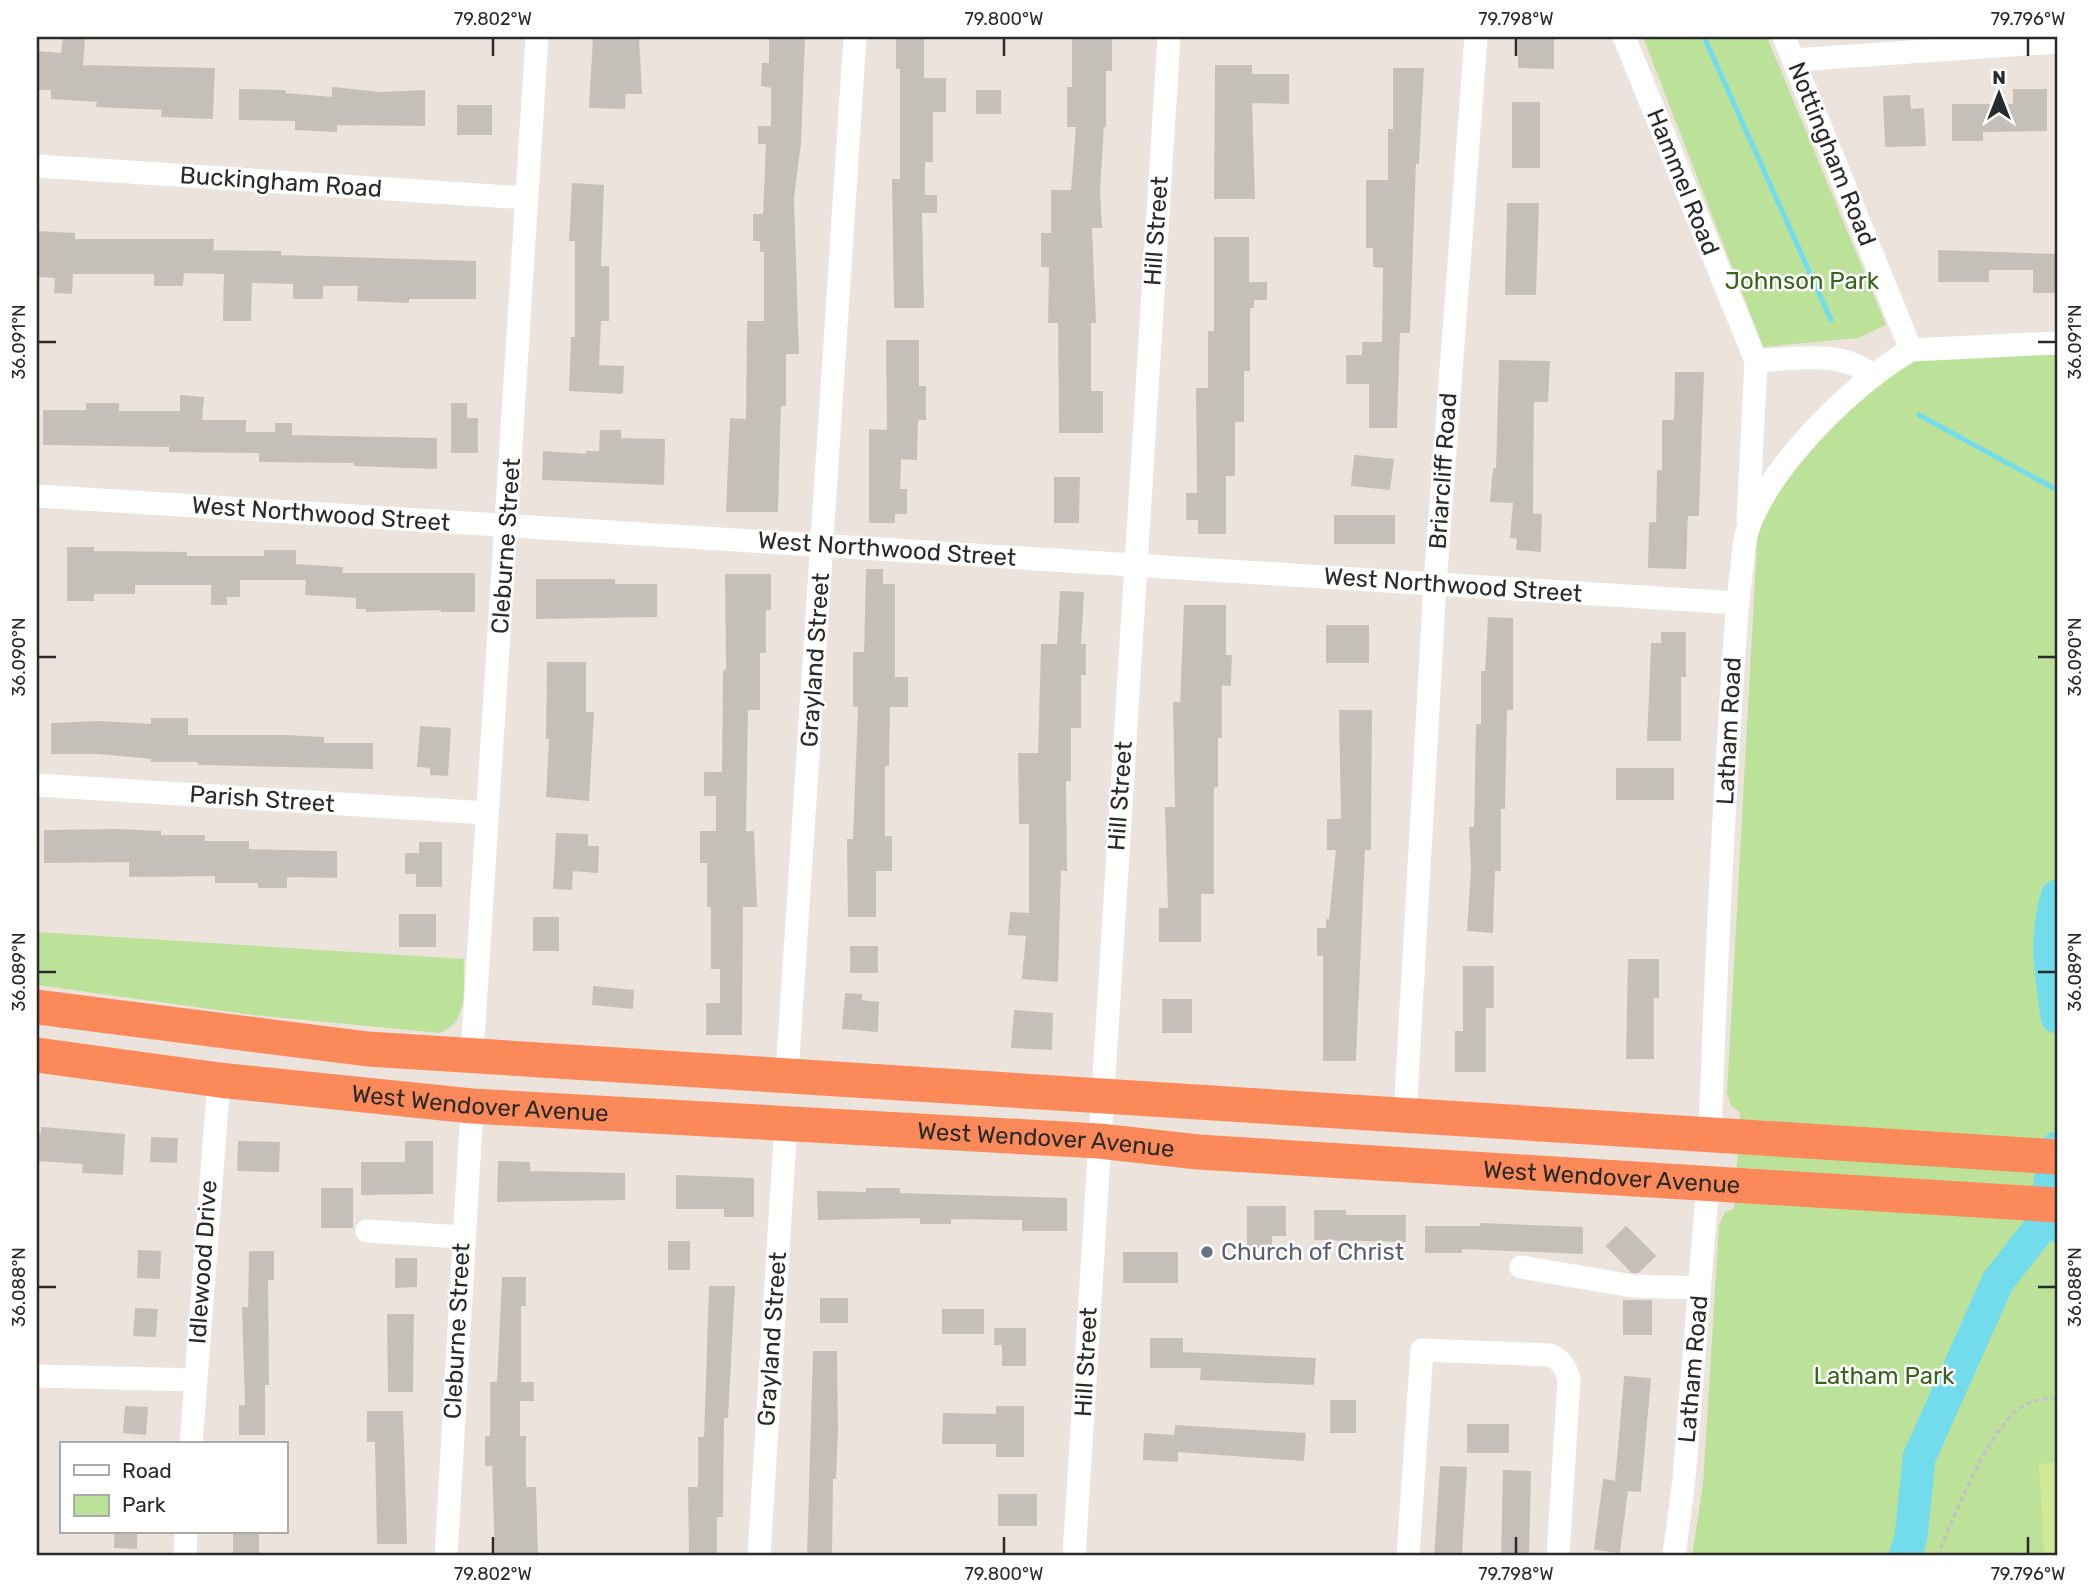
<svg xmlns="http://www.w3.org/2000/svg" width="2094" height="1593" viewBox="0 0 2094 1593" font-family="Rubik,sans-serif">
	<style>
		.green { fill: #bce29a }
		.pitch { fill: #d1e996 }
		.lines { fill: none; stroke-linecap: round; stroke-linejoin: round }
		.stream { stroke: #72dcec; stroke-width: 5 }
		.river { stroke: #72dcec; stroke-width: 33 }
		.building { fill: #c4bfb8; stroke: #c8bfb6; stroke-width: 2 }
		.path { stroke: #c3c3c3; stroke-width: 3.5; stroke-dasharray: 5 3.5; stroke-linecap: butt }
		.minor { stroke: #fff; stroke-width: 23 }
		.highway { stroke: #fb8959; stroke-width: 35 }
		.ticks { fill: none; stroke: #2a2a2a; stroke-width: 2.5 }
		.worship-dot { fill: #6b7280; stroke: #fff; stroke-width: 2.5 }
		.labels { text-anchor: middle; stroke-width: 5; stroke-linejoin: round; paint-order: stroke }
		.street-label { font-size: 24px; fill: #2a2a2a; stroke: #fff }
		.park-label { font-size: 24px; fill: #35661b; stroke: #fff }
		.worship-label { font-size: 24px; fill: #5b616d; stroke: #fff; text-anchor: start }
		.neatline { fill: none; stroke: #2a2a2a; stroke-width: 2.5 }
		.ticks-label { font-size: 18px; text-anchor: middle; fill: #2a2a2a }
	</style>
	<rect width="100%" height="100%" fill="#ece3dd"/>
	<g class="green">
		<polygon points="1643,37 1767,37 1886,325 1858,338 1763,347"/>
		<polygon points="2057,343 2057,1556 1692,1556 1703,1484 1719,1226 1725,1212 1734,1209 1740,1112 1731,1106 1727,1093 1759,506 1890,362"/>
		<path d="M37,932L464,959C463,987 470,1021 440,1033L253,1015L37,985Z"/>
	</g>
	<polygon class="pitch" points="2057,1463 2057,1556 2044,1556 2039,1464"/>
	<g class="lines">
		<g class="stream">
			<polyline points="1704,37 1831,320"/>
			<polyline points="1919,415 2057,490"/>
			<polyline points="2042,1225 2057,1243"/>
		</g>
		<g class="river">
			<path d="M2057,896C2044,945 2051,969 2057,1017"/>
			<polyline points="1905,1556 1911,1537 1919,1458 1998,1281 2042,1225 2057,1148"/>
		</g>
	</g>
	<g class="building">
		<polygon points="64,37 84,37 82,66 214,69 212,118 162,116 163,109 97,106 98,101 52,98 52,89 37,89 37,52 62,54"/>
		<polygon points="594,37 638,37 641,93 625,93 624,108 590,107"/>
		<polygon points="770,37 804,37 800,143 793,199 798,353 785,353 785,405 780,405 777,511 727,511 731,419 747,420 748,322 765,322 765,251 761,251 761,240 754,240 754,215 764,215 767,143 759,143 759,127 772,127 772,87 762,85 763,64 770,64"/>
		<polygon points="897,37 923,37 923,79 945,79 945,111 932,111 932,161 924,161 924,196 936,196 936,212 921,212 923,307 895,307 893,180 901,180 901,68 897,68"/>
		<polygon points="1073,37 1111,37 1111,70 1105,70 1105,126 1103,126 1099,191 1101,227 1091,227 1095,322 1090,322 1090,392 1102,392 1102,432 1060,432 1059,322 1049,322 1050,266 1042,266 1042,234 1052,234 1052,191 1072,191 1077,126 1068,126 1068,88 1073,88"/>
		<polygon points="1519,37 1553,37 1553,68 1519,67"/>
		<polygon points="1216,66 1251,66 1251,75 1288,75 1288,103 1251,102 1254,198 1215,198"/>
		<polygon points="1394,69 1423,69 1418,163 1415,163 1409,332 1399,332 1396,427 1370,427 1370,383 1347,383 1347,356 1363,356 1363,343 1383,343 1384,267 1374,266 1374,247 1367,247 1367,181 1389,181 1389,130 1394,130"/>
		<polygon points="333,88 381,93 424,91 424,125 336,124 336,131 296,129 296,120 240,119 240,90 285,91 285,94 333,98"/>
		<polygon points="2014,90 2046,90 2046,130 1982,131 1982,140 1953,140 1953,105 2014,105"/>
		<rect x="977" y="91" width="23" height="22"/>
		<polygon points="1909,96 1910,110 1923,109 1925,145 1886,146 1884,97"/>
		<rect x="1513" y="103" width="26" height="64"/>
		<rect x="458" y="106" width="33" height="28"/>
		<polygon points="573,184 603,186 600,267 608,267 608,320 600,320 598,366 623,367 622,393 570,390 572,338 576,338 576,240 570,240"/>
		<polygon points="1508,204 1538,204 1535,294 1506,294"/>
		<polygon points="37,232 74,234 74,240 213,240 212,251 280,252 280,256 475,262 475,298 408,298 408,302 358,300 359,285 322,285 322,298 294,298 294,283 251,282 250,320 224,320 225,273 183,272 182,285 155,285 155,273 72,273 71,293 55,292 56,277 37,276"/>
		<polygon points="1215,238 1248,238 1248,283 1266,283 1266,299 1253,299 1253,307 1249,307 1249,370 1243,370 1243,421 1234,421 1234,475 1225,475 1225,533 1199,533 1199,519 1187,519 1187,494 1198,494 1197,389 1209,389 1209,332 1215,332"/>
		<polygon points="1939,251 2057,255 2057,292 2034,292 2034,269 1988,269 1988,281 1939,281"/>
		<polygon points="887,341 918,341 918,387 925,387 925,419 917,419 916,459 900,458 899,490 906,490 906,513 894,513 894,522 870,522 870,430 888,431"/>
		<polygon points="1500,361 1549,362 1547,401 1533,401 1532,514 1541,515 1540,551 1517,549 1518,538 1511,537 1514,502 1491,501 1494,469 1497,469"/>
		<polygon points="1676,373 1703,373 1698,515 1687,515 1685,568 1649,567 1650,523 1657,523 1658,471 1663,471 1663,421 1675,421"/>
		<polygon points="181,396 203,398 201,421 245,421 245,433 276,433 276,424 291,424 291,436 436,439 436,468 355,465 355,462 260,461 260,452 170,451 170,446 44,444 44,411 87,411 87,404 118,404 118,412 181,412"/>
		<polygon points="452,404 466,404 466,419 477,419 477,452 452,452"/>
		<polygon points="601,431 620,431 620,439 664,440 663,484 543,479 544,452 587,455 587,452 600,452"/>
		<polygon points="1355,456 1393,460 1389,489 1352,485"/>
		<polygon points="1055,478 1079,478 1078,522 1055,522"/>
		<rect x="1335" y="516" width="59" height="27"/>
		<polygon points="68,548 93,548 93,552 186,553 186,557 265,557 265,551 295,551 295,565 342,568 341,574 474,574 474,611 442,611 442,609 367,611 367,608 357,608 357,597 306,594 307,579 239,579 239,596 226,596 226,604 212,604 212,584 134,584 134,593 93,593 93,600 68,600"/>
		<polygon points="867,570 882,570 882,585 894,585 894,678 907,678 907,706 889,706 888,765 884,765 884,837 891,837 891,870 875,870 875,916 849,916 848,840 854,840 859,706 854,706 854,653 865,653"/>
		<polygon points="726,575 770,575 770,609 765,609 765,652 759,652 759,709 747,709 745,832 753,832 756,906 742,906 741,1034 707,1034 707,1004 721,1004 721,968 712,968 712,906 708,906 708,862 701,862 701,832 717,832 717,795 705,795 705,773 723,773 724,671 727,671"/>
		<polygon points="537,580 614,580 614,585 656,585 656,616 537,618"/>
		<polygon points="1061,592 1083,593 1080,645 1085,645 1085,674 1080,674 1080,727 1070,727 1070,780 1065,780 1066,870 1060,869 1057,981 1023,978 1027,935 1009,934 1011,913 1030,914 1030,823 1020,823 1019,754 1039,754 1042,645 1058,645"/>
		<polygon points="1185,606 1225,606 1225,656 1231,656 1230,685 1221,684 1221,737 1217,737 1217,786 1213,786 1213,893 1200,893 1200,941 1160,941 1160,909 1169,909 1166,808 1176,808 1174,703 1181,703"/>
		<polygon points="1489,618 1512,619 1512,709 1506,709 1504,808 1500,808 1500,870 1494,870 1492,932 1468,930 1472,870 1470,828 1475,828 1477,725 1482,725 1482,672 1486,672"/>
		<rect x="1327" y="626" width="41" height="36"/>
		<polygon points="1662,633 1685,633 1685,676 1680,676 1680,740 1648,740 1652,644 1662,644"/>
		<polygon points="548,663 585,663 585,713 593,713 588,800 547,796 550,738 547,738"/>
		<polygon points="1340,711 1371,711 1370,849 1364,849 1355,1060 1324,1060 1324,955 1318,955 1318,929 1327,929 1327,920 1330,920 1337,849 1328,849 1328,820 1342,820"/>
		<polygon points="152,719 187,719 187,736 285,736 323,738 323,744 372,744 372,768 199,764 199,761 152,761 152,758 98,753 52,753 52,724 100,722 152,725"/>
		<polygon points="421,727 450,729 447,775 431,774 431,767 418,766"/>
		<rect x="1617" y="769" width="56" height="30"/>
		<polygon points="120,830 160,832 160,836 204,836 204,842 248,842 248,850 336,852 336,877 286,876 286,887 259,887 259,882 216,882 216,875 130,876 130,861 45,862 45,831"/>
		<polygon points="557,834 587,835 587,847 598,847 597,872 572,870 571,889 554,888"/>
		<polygon points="420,843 441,843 441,886 417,886 417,873 406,873 406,854 420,854"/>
		<rect x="400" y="915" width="35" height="31"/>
		<rect x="534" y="918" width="24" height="32"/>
		<rect x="851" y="947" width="26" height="25"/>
		<polygon points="1629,960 1658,960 1658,997 1653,997 1653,1058 1627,1058"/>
		<polygon points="1464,967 1493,967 1493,1007 1485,1007 1485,1071 1456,1071 1456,1032 1464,1032"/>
		<polygon points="594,987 633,991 632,1008 593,1004"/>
		<polygon points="846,994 861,995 861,1001 878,1003 877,1031 843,1028"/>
		<rect x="1163" y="1000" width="28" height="32"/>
		<polygon points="1015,1011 1052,1014 1051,1049 1012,1047"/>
		<polygon points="42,1128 124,1135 122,1174 83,1172 84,1163 37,1160 37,1134 42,1134"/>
		<polygon points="152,1138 177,1139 176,1162 151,1161"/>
		<polygon points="239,1142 279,1143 278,1171 238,1170"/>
		<polygon points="406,1142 432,1142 432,1193 362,1194 362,1163 406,1163"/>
		<polygon points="499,1162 529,1163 529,1172 624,1174 624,1199 498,1201"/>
		<polygon points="677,1176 753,1179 753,1216 725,1216 725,1208 677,1208"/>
		<rect x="322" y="1189" width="30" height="38"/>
		<polygon points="867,1189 899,1189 899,1194 1066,1199 1066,1230 1023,1230 1023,1219 950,1218 950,1223 921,1223 921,1217 819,1219 818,1192 867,1193"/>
		<polygon points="1248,1207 1285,1207 1285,1235 1271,1235 1271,1247 1248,1247"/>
		<polygon points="1315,1211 1345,1211 1345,1216 1405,1216 1405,1241 1315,1239"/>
		<polygon points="1481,1224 1582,1228 1582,1253 1461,1248 1461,1252 1426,1252 1426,1227 1481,1227"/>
		<polygon points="1626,1227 1655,1256 1638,1272 1632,1272 1607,1246"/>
		<rect x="669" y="1242" width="20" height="27"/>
		<polygon points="139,1251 160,1252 159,1278 138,1277"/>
		<polygon points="250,1252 273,1252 273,1279 267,1279 268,1384 264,1384 264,1434 240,1434 240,1406 246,1406 243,1308 249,1308"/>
		<rect x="1124" y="1253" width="53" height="29"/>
		<polygon points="396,1259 416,1259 416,1286 396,1287"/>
		<polygon points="503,1278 525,1278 525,1305 520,1305 520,1383 533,1383 533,1400 519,1400 519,1437 525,1437 525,1488 535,1488 537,1555 496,1555 493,1465 486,1465 486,1437 491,1437 491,1383 498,1383"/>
		<polygon points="710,1287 734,1287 727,1417 723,1417 722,1516 716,1516 716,1556 690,1556 689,1488 699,1488 699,1438 705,1438"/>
		<rect x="821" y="1299" width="26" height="23"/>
		<rect x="1624" y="1301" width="27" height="33"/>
		<polygon points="136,1309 157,1310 155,1336 134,1335"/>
		<rect x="943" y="1310" width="40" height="23"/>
		<polygon points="388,1315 413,1315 412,1391 389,1391"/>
		<polygon points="995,1329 1025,1329 1025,1365 1003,1365 1003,1344 995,1344"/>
		<polygon points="1151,1339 1182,1339 1182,1353 1315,1359 1313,1384 1201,1379 1202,1367 1151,1367"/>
		<polygon points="814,1352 836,1352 837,1432 835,1478 832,1478 831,1556 808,1556"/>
		<polygon points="1625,1377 1650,1379 1640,1491 1627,1490 1619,1552 1595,1549 1604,1480 1616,1482"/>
		<rect x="1331" y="1401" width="24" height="31"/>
		<polygon points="126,1407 147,1408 145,1434 124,1432"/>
		<polygon points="997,1407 1023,1407 1023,1456 997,1456 997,1443 943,1443 944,1414 997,1415"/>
		<polygon points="368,1412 402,1412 406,1543 378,1543 376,1441 368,1441"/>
		<rect x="1468" y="1425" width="40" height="27"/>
		<polygon points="1176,1426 1305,1434 1303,1460 1177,1451 1177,1461 1144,1459 1145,1434 1175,1436"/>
		<polygon points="1441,1467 1466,1468 1461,1556 1435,1556"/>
		<polygon points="1504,1471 1530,1472 1528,1556 1502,1556"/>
		<rect x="999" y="1495" width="37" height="30"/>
		<polygon points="115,1532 136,1532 136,1548 115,1547"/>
		<rect x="234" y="1532" width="24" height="24"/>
	</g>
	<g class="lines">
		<path class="path" d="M1937,1556C1953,1520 1992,1415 2031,1402C2038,1399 2049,1399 2057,1398"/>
		<g class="minor">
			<polyline points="1624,37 1756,361 1748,520"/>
			<polyline points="1784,37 1911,350"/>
			<polyline points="1794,60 2057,42"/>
			<polyline points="37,166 526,198"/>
			<path d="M1756,361C1794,359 1842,349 1873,376"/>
			<polyline points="37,496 1737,603"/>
			<polyline points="37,785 487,813"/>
			<polyline points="472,1055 537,37"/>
			<polyline points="787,1074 855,37"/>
			<polyline points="1405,1116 1435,584 1476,37"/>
			<path d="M1710,1134C1715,995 1721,856 1730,717C1733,669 1735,621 1741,574C1743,561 1743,545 1747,532C1768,467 1852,384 1911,350L2057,343"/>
			<polyline points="367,1231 462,1237"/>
			<polyline points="1521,1267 1632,1286 1699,1288"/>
			<polyline points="37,1376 195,1380"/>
			<polyline points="191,1444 219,1080"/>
			<polyline points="185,1556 186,1532"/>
			<polyline points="446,1556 472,1106"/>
			<polyline points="759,1556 786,1123"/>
			<polyline points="1074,1556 1169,37"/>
			<path d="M1408,1556L1422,1350L1550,1355C1562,1360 1565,1367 1569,1379L1558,1556"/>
			<polyline points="1674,1556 1684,1479 1708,1182"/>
		</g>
		<g class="highway">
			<polyline points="37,1007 368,1049 2057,1157"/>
			<path id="s1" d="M37,1055L219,1080L472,1106L1099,1141L1198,1152L2057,1205"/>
		</g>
	</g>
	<path class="ticks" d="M493,38V56M1004,38V56M1516,38V56M2028,38V56M38,342H56M2038,342H2056M38,657H56M2038,657H2056M38,972H56M2038,972H2056M38,1287H56M2038,1287H2056M493,1537V1554M1004,1537V1554M1516,1537V1554M2028,1537V1554"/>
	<circle class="worship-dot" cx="1207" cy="1252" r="7"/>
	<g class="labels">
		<g class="street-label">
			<text transform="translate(1832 154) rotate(68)" y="8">Nottingham Road</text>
			<text transform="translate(281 182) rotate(4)" y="8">Buckingham Road</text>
			<text transform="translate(1683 182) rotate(68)" y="8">Hammel Road</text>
			<text transform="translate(1156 231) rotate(-86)" y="8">Hill Street</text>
			<text transform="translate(1443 471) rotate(-86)" y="8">Briarcliff Road</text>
			<text transform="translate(321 514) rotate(4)" y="8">West Northwood Street</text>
			<text transform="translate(506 546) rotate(-86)" y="8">Cleburne Street</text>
			<text transform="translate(887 549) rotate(4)" y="8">West Northwood Street</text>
			<text transform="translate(1453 585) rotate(4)" y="8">West Northwood Street</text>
			<text transform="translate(815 660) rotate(-86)" y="8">Grayland Street</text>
			<text transform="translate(1729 731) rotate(-87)" y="8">Latham Road</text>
			<text transform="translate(1120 796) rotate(-86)" y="8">Hill Street</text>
			<text transform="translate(262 799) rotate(4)" y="8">Parish Street</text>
			<text dy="8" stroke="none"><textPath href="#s1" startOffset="446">West Wendover Avenue</textPath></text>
			<text dy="8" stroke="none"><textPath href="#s1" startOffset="1013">West Wendover Avenue</textPath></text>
			<text dy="8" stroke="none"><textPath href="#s1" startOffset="1580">West Wendover Avenue</textPath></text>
			<text transform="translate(203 1262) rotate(-86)" y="8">Idlewood Drive</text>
			<text transform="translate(457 1331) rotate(-87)" y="8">Cleburne Street</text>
			<text transform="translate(772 1339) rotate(-86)" y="8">Grayland Street</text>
			<text transform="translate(1086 1362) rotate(-87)" y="8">Hill Street</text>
			<text transform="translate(1693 1369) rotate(-85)" y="8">Latham Road</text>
		</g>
		<g class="park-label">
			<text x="1802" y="289">Johnson Park</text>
			<text x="1884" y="1384">Latham Park</text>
		</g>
		<g class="worship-label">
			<text x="1221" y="1260">Church of Christ</text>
		</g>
	</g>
	<rect width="2094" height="1593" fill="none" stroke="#ffffff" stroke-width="77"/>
	<rect x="60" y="1442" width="228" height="91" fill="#ffffff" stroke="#aaaaaa" stroke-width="2"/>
	<rect x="74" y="1465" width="35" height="10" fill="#ffffff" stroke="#aaaaaa" stroke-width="2"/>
	<text x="122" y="1478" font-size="21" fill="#2a2a2a">Road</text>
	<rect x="74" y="1495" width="35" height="21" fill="#bce29a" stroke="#aaaaaa" stroke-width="2"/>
	<text x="122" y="1512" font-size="21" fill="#2a2a2a">Park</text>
	<g transform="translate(1999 94)" stroke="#ffffff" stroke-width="5" paint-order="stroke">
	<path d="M0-5L12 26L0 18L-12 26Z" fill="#2a2a2a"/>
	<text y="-10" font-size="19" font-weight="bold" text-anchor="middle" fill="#2a2a2a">N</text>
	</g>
	<rect x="38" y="38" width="2018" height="1516" class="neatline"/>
	<g class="ticks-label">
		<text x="493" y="25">79.802°W</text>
		<text x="1004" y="25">79.800°W</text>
		<text x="1516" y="25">79.798°W</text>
		<text x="2028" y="25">79.796°W</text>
		<text transform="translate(19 342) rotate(-90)" y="6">36.091°N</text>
		<text transform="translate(2075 342) rotate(-90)" y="6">36.091°N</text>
		<text transform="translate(19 657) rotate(-90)" y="6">36.090°N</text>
		<text transform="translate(2075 657) rotate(-90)" y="6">36.090°N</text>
		<text transform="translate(19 972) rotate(-90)" y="6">36.089°N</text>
		<text transform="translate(2075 972) rotate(-90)" y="6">36.089°N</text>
		<text transform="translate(19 1287) rotate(-90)" y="6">36.088°N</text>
		<text transform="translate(2075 1287) rotate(-90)" y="6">36.088°N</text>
		<text x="493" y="1580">79.802°W</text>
		<text x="1004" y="1580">79.800°W</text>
		<text x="1516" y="1580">79.798°W</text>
		<text x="2028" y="1580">79.796°W</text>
	</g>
</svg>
